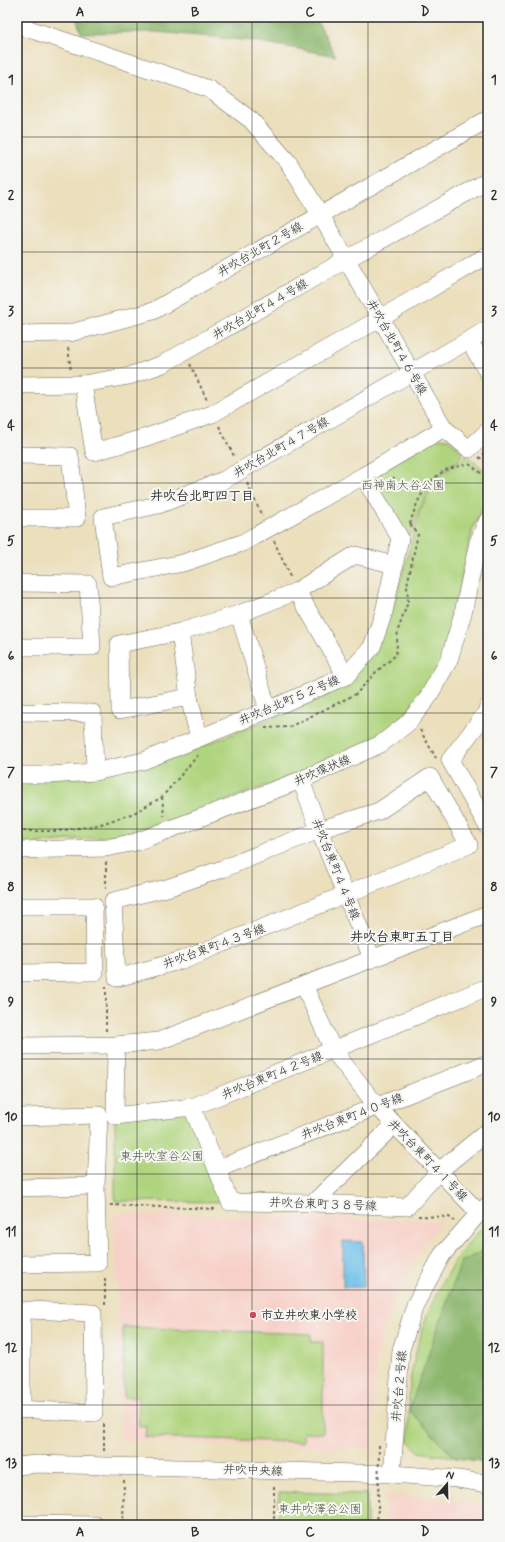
<svg xmlns="http://www.w3.org/2000/svg" width="505" height="1542" viewBox="0 0 505 1542" font-family="Mynerve,'Klee One',sans-serif">
	<style>
		.built { fill: #f7d1c8 }
		.green { fill: #afd47d; stroke: #6d8054 }
		.forest { fill: #8bb66c; stroke: #5b704c }
		.water { fill: #6dc0e9; stroke: #4c768a }
		.lines { fill: none; stroke-linecap: round; stroke-linejoin: round }
		.minor-casing { stroke: #6e6a5e; stroke-width: 18 }
		.path { stroke: #6e6a5e; stroke-width: 2; stroke-dasharray: 3 3; stroke-linecap: butt }
		.minor { stroke: #fff; stroke-width: 17 }
		.path-bridge { stroke: #6e6a5e; stroke-width: 2; stroke-dasharray: 3 3; stroke-linecap: butt }
		.grid { fill: none; stroke: #2b2b2b; stroke-width: 1; stroke-opacity: 0.55 }
		.poi-dot { fill: #d1495b; stroke: #f6f6f2; stroke-width: 1.5 }
		.labels { text-anchor: middle; stroke-width: 4; stroke-linejoin: round; paint-order: stroke }
		.street-label { font-size: 12px; fill: #2b2b2b; stroke: #f6f6f2 }
		.park-label { font-size: 12px; fill: #4c5540; stroke: #f6f6f2 }
		.poi-label { font-size: 12px; font-weight: bold; fill: #2b2b2b; stroke: #f6f6f2; text-anchor: start }
		.neighbourhood-label { font-size: 13px; font-weight: bold; fill: #2b2b2b; stroke: #f6f6f2 }
		.neatline { fill: none; stroke: #2b2b2b; stroke-width: 1.5 }
		.grid-label { font-size: 13px; text-anchor: middle; font-weight: bold; fill: #2b2b2b }
	</style>
	<rect width="100%" height="100%" fill="#f6f6f2"/>
	<filter id="ink" filterUnits="userSpaceOnUse"><feTurbulence type="fractalNoise" baseFrequency=".025" numOctaves="2"/><feDisplacementMap in="SourceGraphic" scale="8" xChannelSelector="R" yChannelSelector="G"/><feConvolveMatrix kernelMatrix="1 2 1 2 8 2 1 2 1" color-interpolation-filters="sRGB"/></filter>
	<filter id="wash" filterUnits="userSpaceOnUse"><feTurbulence type="fractalNoise" baseFrequency=".012" numOctaves="4" result="noise"/><feDisplacementMap in="SourceGraphic" scale="16" xChannelSelector="R" yChannelSelector="G"/><feGaussianBlur stdDeviation="0.9" result="paint"/><feColorMatrix in="noise" values="0 0 0 0 0 0 0 0 0 0 0 0 0 0 0 0 0 1.4 0 .05"/><feComposite in="paint" operator="in"/></filter>
	<g filter="url(#wash)">
		<rect width="100%" height="100%" fill="#ebdfbc"/>
		<g class="built">
			<polygon points="114,1213 441,1221 417,1255 396,1296 381,1335 375,1370 372,1449 121,1441 117,1283 114,1251"/>
			<polygon points="386,1495 487,1504 485,1525 385,1525"/>
		</g>
		<g class="green">
			<polygon points="437,438 449,439 463,452 458,461 447,467 441,475 467,456 488,473 488,497 473,528 457,598 449,660 417,702 379,737 323,765 159,825 112,836 37,843 17,842 17,781 190,751 324,697 350,680 394,604 420,511 435,481 429,488 416,517 410,535 405,538 369,476"/>
			<polygon points="192,1107 230,1202 115,1201 115,1116"/>
			<path d="M488,1222V1462L419,1452L409,1442C409,1422 408,1401 410,1381C411,1373 413,1365 415,1357C426,1306 450,1258 488,1222Z"/>
			<polygon points="123,1327 311,1334 311,1342 323,1342 323,1433 303,1432 303,1442 145,1437 146,1426 139,1426 138,1397 124,1397"/>
			<polygon points="279,1492 367,1494 367,1525 279,1525 278,1523"/>
		</g>
		<g class="forest">
			<polygon points="76,17 315,17 336,56 254,41 156,32 81,33"/>
			<polygon points="488,1248 488,1462 455,1458 409,1410 461,1262"/>
		</g>
		<polygon class="water" points="343,1241 363,1242 364,1287 343,1287"/>
	</g>
	<g filter="url(#ink)">
		<g class="lines">
			<g class="minor-casing">
				<g id="minor">
					<polyline points="17,25 209,89 251,120 288,162 320,214 444,428 469,449 488,431"/>
					<polyline points="17,334 70,333 153,311 488,119"/>
					<polyline points="469,340 488,373"/>
					<polyline points="83,384 94,452 147,437 212,414 381,318 488,255"/>
					<polyline points="17,385 83,384 129,376 163,364 347,259 488,181"/>
					<polyline points="444,428 363,476 242,543 183,563 111,577 103,517 158,505 224,480 488,329"/>
					<polyline points="17,455 70,456 77,518 17,518"/>
					<polyline points="17,583 88,584 92,647 17,647"/>
					<polyline points="297,591 346,676"/>
					<polyline points="239,614 268,710"/>
					<polyline points="180,632 189,697 199,738"/>
					<polyline points="189,697 120,710 119,644 180,632 239,614 297,591 355,555 395,565"/>
					<polyline points="488,707 486,713 450,760 488,827"/>
					<polyline points="17,712 93,713 95,772"/>
					<polyline points="17,775 49,775 95,772 143,761 268,710 346,676 372,647 384,612 400,538 363,476"/>
					<polygon points="430,777 469,845 182,960 117,978 113,901 167,888 222,869 319,830 379,811"/>
					<polyline points="301,780 319,830 372,958"/>
					<polyline points="17,850 106,848 136,842 301,780 381,744 408,723 427,699 449,660 463,613 478,542 488,520"/>
					<polyline points="17,906 94,906 95,972 17,973"/>
					<polyline points="304,985 333,1050 377,1106 479,1213"/>
					<polyline points="116,1045 115,1116 192,1107 488,987"/>
					<polyline points="17,1046 116,1045 159,1041 488,914"/>
					<polyline points="192,1107 230,1202 313,1203 407,1207 439,1171 488,1131"/>
					<polyline points="17,1117 99,1115 96,1186"/>
					<polyline points="217,1169 488,1063"/>
					<polyline points="17,1188 96,1186 98,1263 17,1264"/>
					<polyline points="313,1203 394,1125"/>
					<polyline points="22,1311 22,1410"/>
					<polyline points="17,1312 30,1310 93,1313 94,1413 17,1409"/>
					<polyline points="17,1466 36,1464 392,1474 458,1479 488,1484"/>
					<polyline points="392,1474 401,1350 415,1305 442,1255 479,1213 488,1205"/>
					<polyline points="17,1524 95,1525"/>
				</g>
			</g>
			<g class="path">
				<polyline points="68,348 71,371"/>
				<polyline points="190,364 207,400"/>
				<polyline points="219,426 235,458"/>
				<polyline points="483,453 488,457"/>
				<polyline points="479,457 488,464"/>
				<polyline points="469,464 486,477 488,475"/>
				<polyline points="247,483 262,516"/>
				<polyline points="389,491 395,474"/>
				<path d="M410,524C416,503 425,481 446,470C453,467 461,466 468,464"/>
				<polyline points="274,541 291,579"/>
				<polyline points="265,728 289,727 356,694 376,672 396,655 398,630 408,602 407,585 418,534 410,524"/>
				<polyline points="420,730 436,758"/>
				<polyline points="162,797 164,816"/>
				<polyline points="17,831 58,831 98,825 134,813 162,797 199,754"/>
				<polyline points="484,843 488,851"/>
				<polyline points="106,889 106,861"/>
				<polyline points="106,1031 106,987"/>
				<polyline points="110,1205 218,1209"/>
				<polyline points="418,1216 449,1217 454,1221"/>
				<polyline points="105,1305 105,1275"/>
				<polyline points="104,1451 104,1423"/>
				<polyline points="123,1525 124,1480"/>
				<polyline points="274,1525 274,1484"/>
				<polyline points="377,1525 378,1508"/>
			</g>
			<use href="#minor" class="minor"/>
			<polyline class="path-bridge" points="378,1508 379,1445"/>
		</g>
	</g>
	<path class="grid" d="M137,17V1525M252,17V1525M368,17V1525M17,137H488M17,252H488M17,368H488M17,483H488M17,598H488M17,713H488M17,829H488M17,944H488M17,1059H488M17,1174H488M17,1290H488M17,1405H488"/>
	<circle class="poi-dot" cx="253" cy="1315" r="4"/>
	<g class="labels">
		<g class="street-label">
			<text transform="translate(260 249) rotate(-30)" y="4">井吹台北町２号線</text>
			<text transform="translate(260 309) rotate(-30)" y="4">井吹台北町４４号線</text>
			<text transform="translate(397 347) rotate(60)" y="4">井吹台北町４６号線</text>
			<text transform="translate(281 447) rotate(-30)" y="4">井吹台北町４７号線</text>
			<text transform="translate(289 700) rotate(-23)" y="4">井吹台北町５２号線</text>
			<text transform="translate(322 770) rotate(-23)" y="4">井吹環状線</text>
			<text transform="translate(336 869) rotate(68)" y="4">井吹台東町４４号線</text>
			<text transform="translate(214 946) rotate(-20)" y="4">井吹台東町４３号線</text>
			<text transform="translate(272 1075) rotate(-22)" y="4">井吹台東町４２号線</text>
			<text transform="translate(352 1116) rotate(-21)" y="4">井吹台東町４０号線</text>
			<text transform="translate(428 1160) rotate(46)" y="4">井吹台東町４１号線</text>
			<text transform="translate(323 1204) rotate(2)" y="4">井吹台東町３８号線</text>
			<text transform="translate(399 1386) rotate(-85)" y="4">井吹台２号線</text>
			<text transform="translate(253 1470) rotate(2)" y="4">井吹中央線</text>
		</g>
		<g class="park-label">
			<text x="403" y="489">西神南大谷公園</text>
			<text x="162" y="1160">東井吹室谷公園</text>
			<text x="320" y="1513">東井吹澤谷公園</text>
		</g>
		<g class="poi-label">
			<text x="261" y="1319">市立井吹東小学校</text>
		</g>
		<g class="neighbourhood-label">
			<text x="202" y="500">井吹台北町四丁目</text>
			<text x="402" y="941">井吹台東町五丁目</text>
		</g>
	</g>
	<rect width="505" height="1542" fill="none" stroke="#f6f6f2" stroke-width="44"/>
	<g transform="translate(447 1484) rotate(20)" stroke="#f6f6f2" stroke-width="3" paint-order="stroke">
	<path d="M0-3L7 15L0 10L-7 15Z" fill="#2b2b2b"/>
	<text y="-6" font-size="11" font-weight="bold" text-anchor="middle" fill="#2b2b2b">N</text>
	</g>
	<rect x="22" y="22" width="461" height="1498" class="neatline"/>
	<g class="grid-label">
		<text x="80" y="16">A</text>
		<text x="195" y="16">B</text>
		<text x="310" y="16">C</text>
		<text x="425" y="16">D</text>
		<text x="11" y="84">1</text>
		<text x="494" y="84">1</text>
		<text x="11" y="199">2</text>
		<text x="494" y="199">2</text>
		<text x="11" y="315">3</text>
		<text x="494" y="315">3</text>
		<text x="11" y="430">4</text>
		<text x="494" y="430">4</text>
		<text x="11" y="545">5</text>
		<text x="494" y="545">5</text>
		<text x="11" y="660">6</text>
		<text x="494" y="660">6</text>
		<text x="11" y="776">7</text>
		<text x="494" y="776">7</text>
		<text x="11" y="891">8</text>
		<text x="494" y="891">8</text>
		<text x="11" y="1006">9</text>
		<text x="494" y="1006">9</text>
		<text x="11" y="1121">10</text>
		<text x="494" y="1121">10</text>
		<text x="11" y="1236">11</text>
		<text x="494" y="1236">11</text>
		<text x="11" y="1352">12</text>
		<text x="494" y="1352">12</text>
		<text x="11" y="1467">13</text>
		<text x="494" y="1467">13</text>
		<text x="80" y="1536">A</text>
		<text x="195" y="1536">B</text>
		<text x="310" y="1536">C</text>
		<text x="425" y="1536">D</text>
	</g>
</svg>
